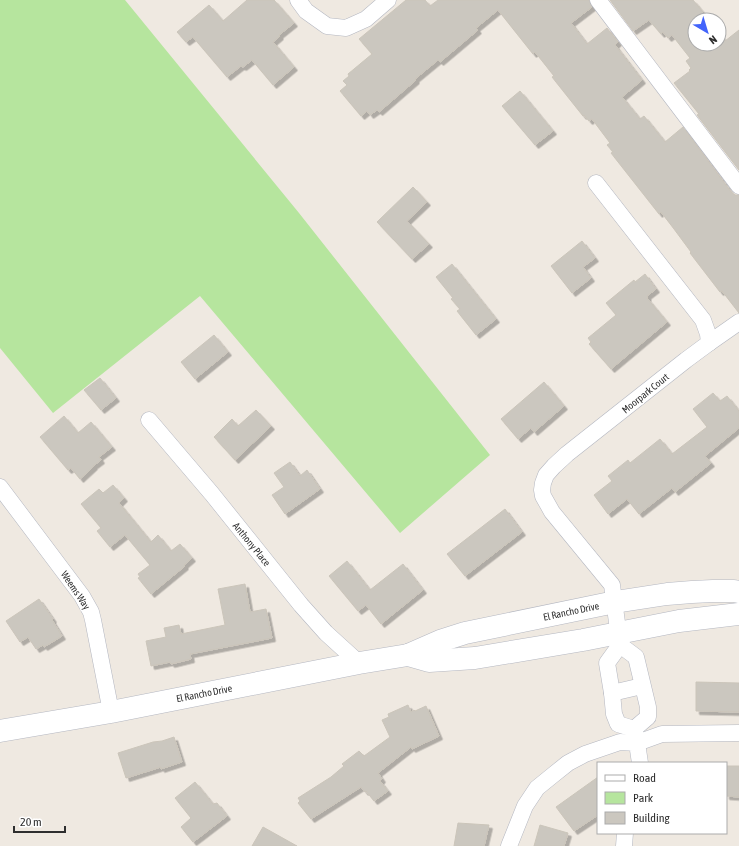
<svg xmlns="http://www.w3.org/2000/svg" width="739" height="846" viewBox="0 0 739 846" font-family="'Asap Condensed',sans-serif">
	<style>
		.green { fill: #b6e59e }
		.building { fill: #cbc7bf; stroke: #cbc5ba; filter: url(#shadow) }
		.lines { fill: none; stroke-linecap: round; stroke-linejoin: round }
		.street-casing { stroke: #b4b7c1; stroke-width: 17 }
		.secondary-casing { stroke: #b4b7c1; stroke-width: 23 }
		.street { stroke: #fff; stroke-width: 16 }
		.secondary { stroke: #fff; stroke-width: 22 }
		.labels { text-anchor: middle; stroke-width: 3; stroke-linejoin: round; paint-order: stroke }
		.street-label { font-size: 10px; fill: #2e2e2e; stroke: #fff }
	</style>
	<defs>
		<filter id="shadow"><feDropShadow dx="3.5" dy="3.5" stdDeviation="0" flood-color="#0004"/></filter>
	</defs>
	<rect width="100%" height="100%" fill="#efe9e1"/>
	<polygon class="green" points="0,0 125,0 299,213 490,455 400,533 200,296 53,413 0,348"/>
	<g class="building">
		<polygon points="247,0 274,0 294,23 279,35 280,36 273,42 294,67 273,85 252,60 243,67 241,66 227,77 193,37 186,42 177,32 209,5 223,21"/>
		<polygon points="406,0 425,0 430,6 438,0 589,0 592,7 571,23 587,44 607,28 618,42 615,45 642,80 622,97 640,119 644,116 665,142 683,127 731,192 735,195 739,195 739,313 722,291 720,292 690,253 691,252 674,229 661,212 659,214 611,153 613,152 607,145 610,143 592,119 589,121 584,115 583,116 552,77 554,76 535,52 533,54 498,10 476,28 478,30 440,62 438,60 415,79 416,80 379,112 377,110 370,115 367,111 361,116 340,91 347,85 343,81 349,76 348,74 372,54 359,39"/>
		<polygon points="610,0 693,0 703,12 698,16 702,20 695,20 695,44 719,44 719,35 720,34 725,41 739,30 739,170 697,115 699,114 674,83 690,71 689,70 691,68 686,61 690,58 672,35 668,38 663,32 661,34 649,20 633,31"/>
		<polygon points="520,91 553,131 535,145 502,106"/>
		<polygon points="413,187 427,202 407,221 429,244 412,259 377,222"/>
		<polygon points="582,241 595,258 583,267 591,278 572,293 551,266"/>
		<polygon points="452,264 496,319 476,335 457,311 460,309 451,299 453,298 436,277"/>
		<polygon points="645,274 656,289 647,296 648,297 647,298 667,322 611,369 589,344 591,342 588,338 616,315 606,303 634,280 635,282"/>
		<polygon points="214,335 228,352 195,379 181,362"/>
		<polygon points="100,378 116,398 101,410 84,390"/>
		<polygon points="544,382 564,406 534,432 531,428 518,439 501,419"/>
		<polygon points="713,393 720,401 727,396 739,411 739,428 705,456 711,463 675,492 672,488 639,514 627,499 608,514 594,495 612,481 608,476 628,460 630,463 660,439 672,454 707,427 693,409"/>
		<polygon points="256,410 271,426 235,460 214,437 232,419 238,426"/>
		<polygon points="64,416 78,433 91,422 112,447 99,457 101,460 93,466 94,466 80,479 71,468 68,470 40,437"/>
		<polygon points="290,462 300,476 307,470 320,489 285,514 272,495 284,487 274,473"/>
		<polygon points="113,485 124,498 119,503 151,542 158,535 171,551 180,544 192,558 184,565 185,566 151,594 138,578 140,577 138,574 150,565 125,535 110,547 97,531 101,528 81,504 99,489 103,493"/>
		<polygon points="505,509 522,532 465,576 447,554"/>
		<polygon points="347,561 370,590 403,564 423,590 381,624 366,605 358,611 329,576"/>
		<polygon points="245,584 250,612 266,609 272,638 190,654 191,659 171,664 170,662 151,666 146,641 166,637 164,628 179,625 181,634 225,625 218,589"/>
		<polygon points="39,599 53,619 52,620 62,636 44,647 43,645 36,649 28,637 20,642 6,621"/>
		<polygon points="696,682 739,683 739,712 696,711"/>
		<polygon points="408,705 411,712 414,710 415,711 426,706 439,736 412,749 411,747 378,773 382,779 380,781 388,791 374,801 366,791 365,792 361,787 311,819 298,803 300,801 298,798 331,777 344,766 342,764 359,751 364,756 390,737 382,720 389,717 388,714"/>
		<polygon points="174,737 182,762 161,769 161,767 126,778 118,753 153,742 162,741"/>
		<polygon points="726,766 739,766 739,797 726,796"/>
		<polygon points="598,777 598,815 574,831 556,807"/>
		<polygon points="195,782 213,804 217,803 227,816 201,836 193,842 181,827 191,818 175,798"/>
		<polygon points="458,823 489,825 484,846 454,846"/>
		<polygon points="540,825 568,833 564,846 534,846"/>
		<polygon points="263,827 297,846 252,846"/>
	</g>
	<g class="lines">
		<g class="street-casing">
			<g id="street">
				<polyline points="298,0 306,11 327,26 346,28 366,19 388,0"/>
				<polyline points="598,0 739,186"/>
				<polyline points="596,183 703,320 708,334 709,343 686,360 567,454 554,466 546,475 543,483 542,490 543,496 552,512 612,585 620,645 636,657 648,707 648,717 634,729"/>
				<polyline points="709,343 739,322"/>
				<polyline points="149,420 212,494 301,605 326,633 359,663"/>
				<polyline points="0,487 82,596 91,612 93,620 111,712"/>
				<polyline points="620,645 607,663 612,693 614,714 618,724 634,729"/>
				<polyline points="612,693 642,686"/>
				<polyline points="635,732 637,743 662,734 739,733"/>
				<polyline points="509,846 525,806 537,788 553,775 568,763 585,754 620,742 637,743 640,763"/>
				<polyline points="624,846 625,833"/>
			</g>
		</g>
		<g class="secondary-casing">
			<g id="secondary">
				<polyline points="408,655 429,661 475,658 583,640 679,621 739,614"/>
				<polyline points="0,731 111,712 359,663 408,655 440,641 465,633 615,602 667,594 692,592 713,591 734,591 739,592"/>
			</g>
		</g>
		<use href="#street" class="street"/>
		<use href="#secondary" class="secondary"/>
	</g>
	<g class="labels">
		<g class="street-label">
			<text transform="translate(645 393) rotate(-39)" y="4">Moorpark Court</text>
			<text transform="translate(252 544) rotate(51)" y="4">Anthony Place</text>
			<text transform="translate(76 590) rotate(56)" y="4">Weems Way</text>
			<text transform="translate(571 611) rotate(-12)" y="4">El Rancho Drive</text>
			<text transform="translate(204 693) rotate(-11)" y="4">El Rancho Drive</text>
		</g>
	</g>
	<rect x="597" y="762" width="130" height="72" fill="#ffffff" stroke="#ababab"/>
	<rect x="605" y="775" width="20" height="6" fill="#ffffff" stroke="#ababab"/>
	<text x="633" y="782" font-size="12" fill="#2e2e2e">Road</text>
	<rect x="605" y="792" width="20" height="12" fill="#b6e59e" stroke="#ababab"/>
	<text x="633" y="802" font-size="12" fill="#2e2e2e">Park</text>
	<rect x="605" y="812" width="20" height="12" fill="#cbc7bf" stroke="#ababab"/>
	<text x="633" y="822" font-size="12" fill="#2e2e2e">Building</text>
	<g transform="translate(707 32) rotate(142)"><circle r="19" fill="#ffffff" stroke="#ababab"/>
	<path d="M0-3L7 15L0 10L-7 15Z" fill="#4264fb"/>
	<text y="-6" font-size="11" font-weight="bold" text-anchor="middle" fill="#2e2e2e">N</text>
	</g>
	<path d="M14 826v6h51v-6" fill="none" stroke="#2e2e2e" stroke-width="2"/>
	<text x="20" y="826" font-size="12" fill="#2e2e2e" stroke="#ffffff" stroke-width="3" paint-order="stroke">20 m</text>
</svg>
